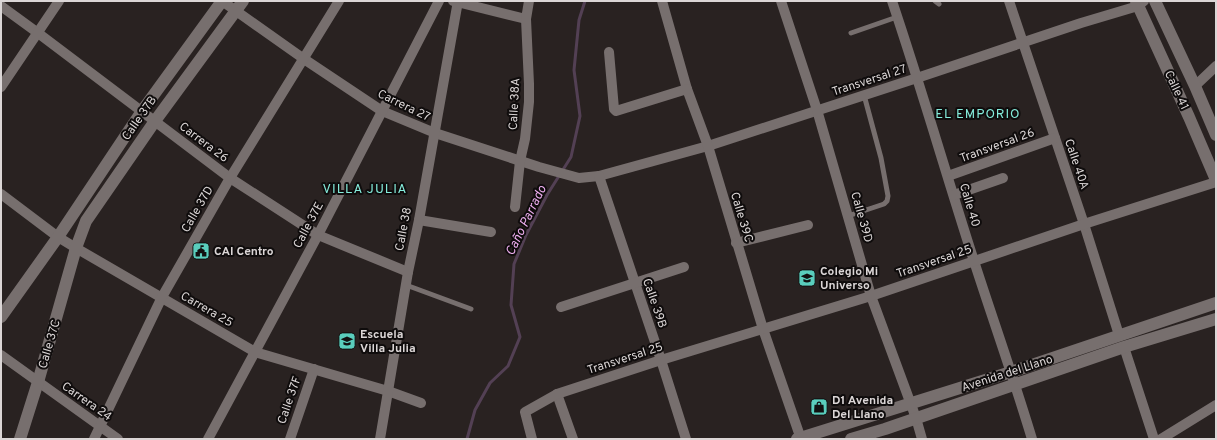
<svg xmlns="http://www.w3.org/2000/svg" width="1217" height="440" viewBox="0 0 1217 440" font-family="Overpass,sans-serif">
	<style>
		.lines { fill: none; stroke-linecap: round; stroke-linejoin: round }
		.stream { stroke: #534054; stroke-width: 3 }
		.lane { stroke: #776f6e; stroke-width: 5 }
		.street { stroke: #776f6e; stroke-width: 10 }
		.secondary { stroke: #776f6e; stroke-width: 12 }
		.labels { text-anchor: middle; stroke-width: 4; stroke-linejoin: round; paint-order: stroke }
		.street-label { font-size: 12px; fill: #dbd6d6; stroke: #0f0c0c }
		.poi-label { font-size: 12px; font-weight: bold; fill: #dbd6d6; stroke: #0f0c0c; text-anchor: start }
		.neighbourhood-label { font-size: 13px; letter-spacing: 1px; fill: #86eedd; stroke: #0f0c0c }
		.water-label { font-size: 13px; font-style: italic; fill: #ecadee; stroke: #0f0c0c }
	</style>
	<rect width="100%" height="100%" fill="#292221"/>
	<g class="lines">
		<polyline class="stream" points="467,439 475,410 490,383 508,366 520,337 511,305 514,264 526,235 547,195 571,157 580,116 574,70 579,20 585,1"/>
		<g class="lane">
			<polyline points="935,1 939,4"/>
			<polyline points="851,33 897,17"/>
			<polyline points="848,216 884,204 887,201 888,196 881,158 864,95"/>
			<polyline points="406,285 471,309"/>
		</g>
		<g class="street">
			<polyline points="222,1 304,59 382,111 435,133 539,167 579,178 599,176 708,146 917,78 1081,23 1138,6 1144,1"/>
			<polyline points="453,1 526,19"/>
			<polyline points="662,1 687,89 708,146 763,329 801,439"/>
			<polyline points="781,1 817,110 871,296 916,418 922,439"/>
			<path d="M892,1C921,87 946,174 974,261C993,320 1014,379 1032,439"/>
			<polyline points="1009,1 1084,224 1119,335"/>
			<polyline points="1,6 38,33 230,178 318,235 408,272"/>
			<polyline points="609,52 614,109 616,111 687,89"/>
			<polyline points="1195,86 1216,66"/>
			<polyline points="1,87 59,1"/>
			<polyline points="599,176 661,360 686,439"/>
			<polyline points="948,176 1055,138"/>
			<polyline points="1,194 58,237 76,248 255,352 388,391 421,403"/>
			<polyline points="954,195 1003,178"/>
			<polyline points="515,207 520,161 525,139 529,102 529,84 526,19 529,1"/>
			<polyline points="419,220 491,232"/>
			<polyline points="736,243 808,225"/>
			<polyline points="561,307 684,267"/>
			<polyline points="1124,347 1154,439"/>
			<polyline points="1,355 118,439"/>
			<polyline points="557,394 573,439"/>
			<polyline points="94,439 162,297 230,178 339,1"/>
			<polyline points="208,439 318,235 439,1"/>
			<polyline points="290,439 314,369"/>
			<polyline points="380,439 408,272 419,220 458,1"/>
			<polyline points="532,439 525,412 557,394 661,360 871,296 1084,224 1216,182"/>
			<polyline points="1161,439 1216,405"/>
		</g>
		<g class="secondary">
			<polyline points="1136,1 1189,117 1216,180"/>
			<polyline points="1155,1 1195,86 1216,135"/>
			<polyline points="1,317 58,237 142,111 222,1"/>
			<polyline points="20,439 38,382 76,248 86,221 155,121 243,1"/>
			<polyline points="797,439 1011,372 1216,303"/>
			<polyline points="851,439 885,429 1124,347 1216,319"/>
		</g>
	</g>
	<defs>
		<g id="civic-square" transform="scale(0.9)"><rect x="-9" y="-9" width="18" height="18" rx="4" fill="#5acebd" stroke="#0f0c0c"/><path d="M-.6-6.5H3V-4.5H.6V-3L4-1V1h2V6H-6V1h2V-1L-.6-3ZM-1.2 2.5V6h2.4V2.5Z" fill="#111"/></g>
		<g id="school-square" transform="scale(0.9)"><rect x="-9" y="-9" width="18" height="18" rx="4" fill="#5acebd" stroke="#0f0c0c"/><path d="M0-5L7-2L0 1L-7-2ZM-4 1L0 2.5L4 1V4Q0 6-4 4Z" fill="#111"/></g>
		<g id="shop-square" transform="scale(0.9)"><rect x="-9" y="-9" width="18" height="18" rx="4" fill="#5acebd" stroke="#0f0c0c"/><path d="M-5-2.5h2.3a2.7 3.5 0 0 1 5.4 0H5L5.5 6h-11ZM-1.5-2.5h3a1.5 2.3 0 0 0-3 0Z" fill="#111"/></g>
	</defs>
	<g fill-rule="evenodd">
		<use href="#civic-square" x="201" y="251"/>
		<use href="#school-square" x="807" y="278"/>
		<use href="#school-square" x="347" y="341"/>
		<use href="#shop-square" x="819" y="407"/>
	</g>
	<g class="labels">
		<g class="street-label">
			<text transform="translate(869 80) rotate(-18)" y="4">Transversal 27</text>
			<text transform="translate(1177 90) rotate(65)" y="4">Calle 41</text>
			<text transform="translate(514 104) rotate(-87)" y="4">Calle 38A</text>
			<text transform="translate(404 105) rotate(26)" y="4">Carrera 27</text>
			<text transform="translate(139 118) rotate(-55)" y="4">Calle 37B</text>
			<text transform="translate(204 142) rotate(37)" y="4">Carrera 26</text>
			<text transform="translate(997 145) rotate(-20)" y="4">Transversal 26</text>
			<text transform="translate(1077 164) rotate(71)" y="4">Calle 40A</text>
			<text transform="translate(970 205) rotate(73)" y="4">Calle 40</text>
			<text transform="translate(197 209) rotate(-60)" y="4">Calle 37D</text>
			<text transform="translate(742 217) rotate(73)" y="4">Calle 39C</text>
			<text transform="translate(862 217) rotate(74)" y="4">Calle 39D</text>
			<text transform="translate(308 225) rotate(-62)" y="4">Calle 37E</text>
			<text transform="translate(403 229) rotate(-79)" y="4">Calle 38</text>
			<text transform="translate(934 261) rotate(-19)" y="4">Transversal 25</text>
			<text transform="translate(655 303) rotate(71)" y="4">Calle 39B</text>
			<text transform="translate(207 309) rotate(30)" y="4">Carrera 25</text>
			<text transform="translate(49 344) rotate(-74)" y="4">Calle 37C</text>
			<text transform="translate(625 358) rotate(-18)" y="4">Transversal 25</text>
			<text transform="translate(1007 373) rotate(-18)" y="4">Avenida del Llano</text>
			<text transform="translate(289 400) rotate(-71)" y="4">Calle 37F</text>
			<text transform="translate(87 401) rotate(35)" y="4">Carrera 24</text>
		</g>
		<g class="poi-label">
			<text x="214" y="255">CAI Centro</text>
			<text x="820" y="275">Colegio Mi<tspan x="820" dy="14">Universo</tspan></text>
			<text x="360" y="338">Escuela<tspan x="360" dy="14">Villa Julia</tspan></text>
			<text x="832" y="404">D1 Avenida<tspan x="832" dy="14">Del Llano</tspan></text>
		</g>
		<g class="neighbourhood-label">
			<text x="978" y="118">EL EMPORIO</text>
			<text x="365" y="193">VILLA JULIA</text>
		</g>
		<g class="water-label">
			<text transform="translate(525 220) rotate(-64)" y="5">Caño Parrado</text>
		</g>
	</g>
	<rect width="1217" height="440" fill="none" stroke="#dbd6d6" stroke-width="4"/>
</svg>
